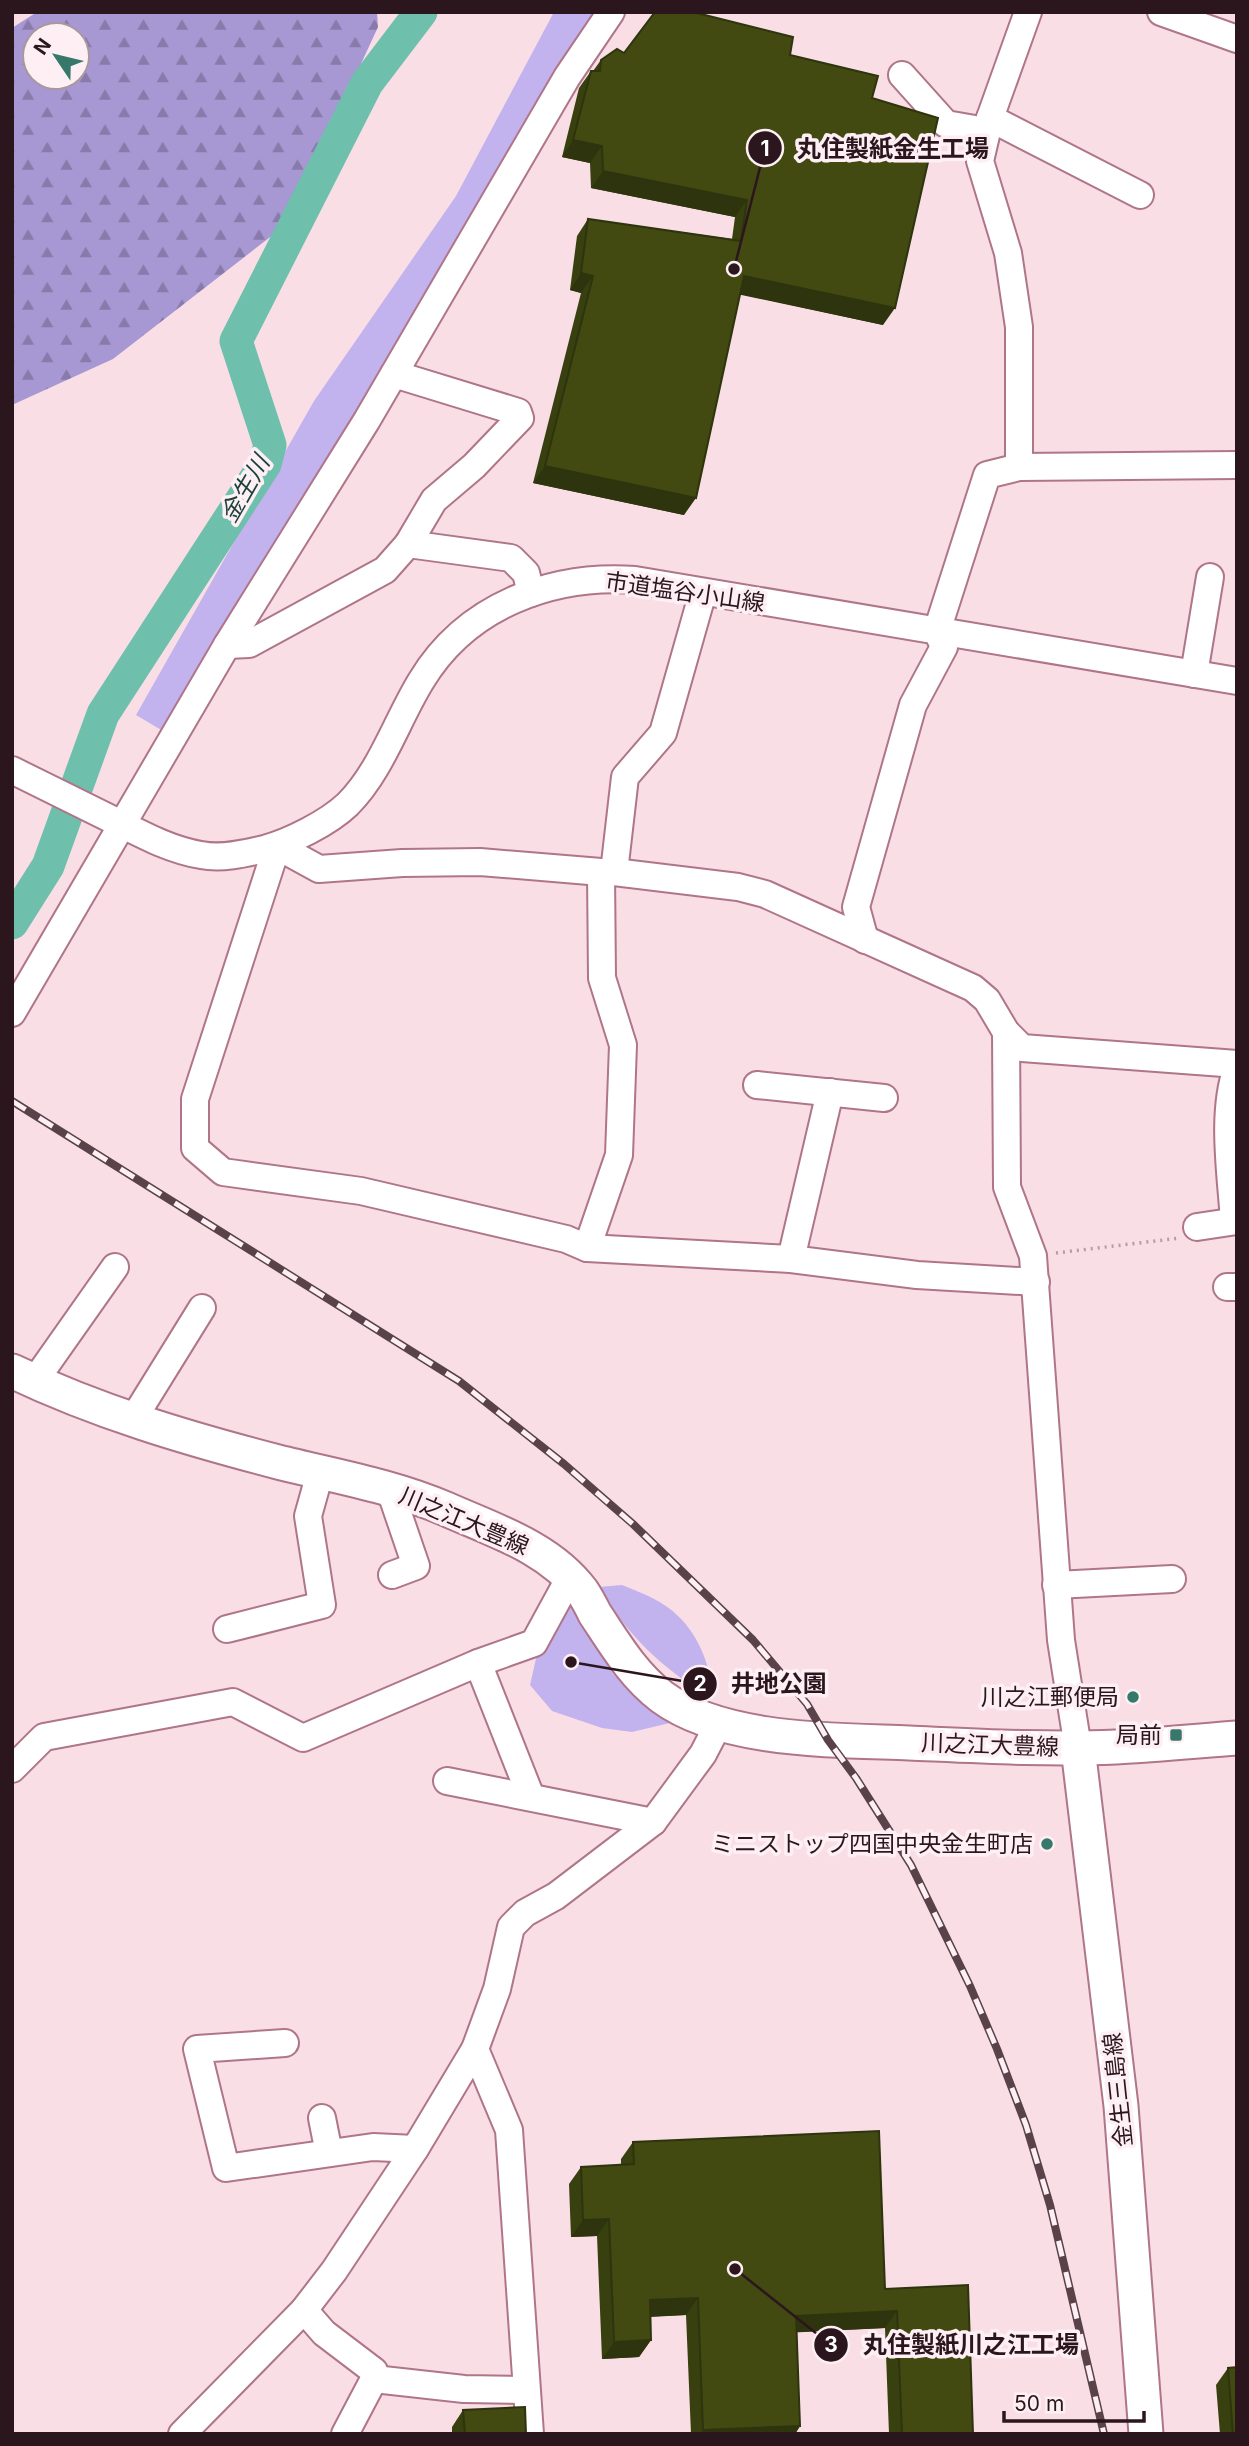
<svg xmlns="http://www.w3.org/2000/svg" width="1249" height="2446" viewBox="0 0 1249 2446" font-family="Inter,'Noto Sans JP',sans-serif">
	<style>
		.forest { fill: url(#forest-firs); fill-rule: evenodd }
		.park { fill: #c2b2ee }
		.lines { fill: none; stroke-linecap: round; stroke-linejoin: round }
		.river { stroke: #6ebfac; stroke-width: 33 }
		.minor-casing { stroke: #af7589; stroke-width: 30 }
		.major-casing { stroke: #af7589; stroke-width: 37 }
		.path { stroke: #b69ca4; stroke-width: 3.5; stroke-dasharray: 2 5; stroke-linecap: butt }
		.minor { stroke: #fff; stroke-width: 26 }
		.major { stroke: #fff; stroke-width: 33 }
		.rail-casing { stroke: #59424a; stroke-width: 8 }
		.rail { stroke: #fdeff4; stroke-width: 5; stroke-dasharray: 16; stroke-linecap: butt }
		.wall { fill: #39400f }
		.shaded-wall { fill: #2e340d }
		.building { fill: #424a12; stroke: #2e340d; stroke-width: 2 }
		.poi-dot { fill: #36796a; stroke: #fdeff4; stroke-width: 2.5 }
		.labels { text-anchor: middle; stroke-width: 7; stroke-linejoin: round; paint-order: stroke }
		.street-label { font-size: 23px; fill: #2c161e; stroke: #fdeff4 }
		.poi-label { font-size: 23px; fill: #2c161e; stroke: #fdeff4; text-anchor: end }
		.water-label { font-size: 24px; font-style: italic; fill: #1c423a; stroke: #fdeff4 }
		.leader { fill: none; stroke: #2c161e; stroke-width: 2.5 }
		.callout-dot { fill: #2c161e; stroke: #fdeff4; stroke-width: 2.5 }
		.mark-label { font-size: 21px; text-anchor: middle; font-weight: bold; fill: #fff }
		.callout-label { font-size: 24px; text-anchor: middle; font-weight: bold; fill: #2c161e; stroke: #fdeff4; stroke-width: 7; stroke-linejoin: round; paint-order: stroke }
	</style>
	<defs>
		<pattern id="forest-firs" width="22" height="20" patternUnits="userSpaceOnUse" patternTransform="scale(1.75)"><rect width="22" height="20" fill="#a797d2"/><path d="M5 1l3.5 6h-7zM16 11l3.5 6h-7z" fill="#887aaa"/></pattern>
	</defs>
	<rect width="100%" height="100%" fill="#f9dee6"/>
	<path class="forest" d="M37,12H377L378,27L287,224L113,359L12,405V28ZM35,35H77V77H35Z"/>
	<g class="park">
		<polygon points="554,12 609,12 168,734 136,715 314,401 456,196"/>
		<path d="M622,1585C642,1593 664,1601 679,1617C698,1635 715,1672 709,1697C661,1667 628,1636 599,1587Z"/>
		<polygon points="570,1597 613,1674 650,1706 674,1722 632,1732 602,1728 552,1711 530,1685 538,1650"/>
	</g>
	<g class="lines">
		<polyline class="river" points="12,923 48,866 103,714 265,464 270,445 236,341 367,83 421,12"/>
		<g class="minor-casing">
			<g id="minor">
				<polyline points="1161,12 1237,39"/>
				<polyline points="902,75 946,124 986,131"/>
				<polyline points="990,118 1140,195"/>
				<polyline points="394,374 518,412 520,418 474,466 434,500 408,544"/>
				<polyline points="1019,467 1019,327 1008,253 980,161 990,118 1028,12"/>
				<polyline points="227,645 249,644 385,570 408,544 511,558 526,573 531,593"/>
				<polyline points="1194,674 1210,577"/>
				<path d="M12,770C46,787 79,803 113,820C141,834 170,850 201,855C221,859 244,854 264,849C290,842 328,823 348,804C381,771 397,720 421,681C466,606 551,574 635,580L1237,681"/>
				<polyline points="614,872 625,777 663,733 703,592"/>
				<polyline points="865,940 856,907 913,705 944,647 937,631 987,475 1019,467 1237,465"/>
				<polyline points="12,1013 227,645 367,420 567,77 611,12"/>
				<polyline points="1006,1032 1007,1187 1033,1256 1061,1640 1078,1748"/>
				<polyline points="757,1085 884,1098"/>
				<path d="M1234,1221C1231,1174 1221,1113 1237,1068"/>
				<polyline points="1197,1227 1237,1221"/>
				<polyline points="587,1248 619,1155 623,1045 602,978 601,872"/>
				<polyline points="791,1259 830,1092"/>
				<polyline points="1036,1282 917,1275 791,1259 587,1248 566,1239 361,1191 223,1172 195,1148 195,1099 277,846 319,869 402,863 480,862 601,872 614,872 738,887 765,894 973,988 987,1000 1006,1032 1022,1048 1237,1064"/>
				<polyline points="1227,1287 1237,1287"/>
				<polyline points="34,1382 115,1267"/>
				<polyline points="132,1421 202,1308"/>
				<polyline points="390,1490 416,1566 392,1575"/>
				<polyline points="1056,1585 1172,1579"/>
				<polyline points="227,1629 322,1605 308,1516 320,1473"/>
				<polyline points="478,1663 531,1797"/>
				<polyline points="12,1769 44,1737 233,1702 303,1738 478,1663 534,1643 570,1577"/>
				<polyline points="447,1781 653,1822"/>
				<polyline points="285,2043 197,2049 226,2168 373,2147 415,2149"/>
				<polyline points="475,2049 509,2130 530,2434"/>
				<polyline points="322,2118 329,2153"/>
				<polyline points="304,2310 324,2333 374,2371 374,2379"/>
				<polyline points="182,2434 304,2310 334,2271 415,2149 475,2049 497,1989 511,1927 525,1913 556,1896 653,1822 703,1754 718,1725"/>
				<polyline points="345,2434 374,2379 464,2389 526,2390"/>
			</g>
		</g>
		<g class="major-casing">
			<g id="major">
				<path d="M12,1371C98,1412 186,1438 278,1462C334,1476 393,1486 446,1509C493,1530 549,1547 582,1591C587,1598 591,1606 595,1614C615,1644 633,1675 662,1697C723,1742 835,1740 909,1743C978,1746 1048,1750 1116,1747C1157,1745 1197,1741 1237,1738"/>
				<polyline points="1078,1748 1121,2106 1146,2434"/>
			</g>
		</g>
		<polyline class="path" points="1056,1253 1180,1238"/>
		<use href="#minor" class="minor"/>
		<use href="#major" class="major"/>
		<g class="rail-casing">
			<polyline id="rail" points="12,1101 459,1381 564,1464 633,1524 753,1640 807,1704 828,1740 856,1778 911,1865 970,1986 997,2049 1026,2125 1050,2205 1104,2434"/>
		</g>
		<use href="#rail" class="rail"/>
	</g>
	<g class="wall">
		<polygon points="624,53 790,55 872,98 883,325 740,294 684,515 533,483 581,293 570,290 577,236 588,219 732,239 735,217 591,188 590,163 562,157 579,88 591,71 593,71 601,60"/>
		<polygon points="633,2142 885,2289 973,2434 889,2434 885,2328 797,2332 800,2426 795,2434 691,2434 686,2315 650,2317 651,2340 639,2357 602,2359 597,2236 571,2237 569,2184 581,2167 621,2165 621,2159"/>
		<polygon points="1228,2368 1237,2434 1220,2434 1216,2385"/>
		<polygon points="463,2410 526,2434 452,2434 452,2427"/>
	</g>
	<g class="shaded-wall">
		<polygon points="573,140 602,146 590,163 562,157"/>
		<polygon points="603,171 747,200 735,217 591,188"/>
		<polygon points="581,273 593,276 581,293 570,290"/>
		<polygon points="744,276 895,308 883,325 732,293"/>
		<polygon points="545,466 696,498 684,515 533,483"/>
		<polygon points="609,2219 597,2236 571,2237 583,2220"/>
		<polygon points="698,2298 686,2315 638,2317 650,2300"/>
		<polygon points="897,2311 885,2328 784,2333 796,2316"/>
		<polygon points="651,2340 639,2357 602,2359 614,2342"/>
		<polygon points="800,2426 795,2434 701,2434 703,2430"/>
	</g>
	<g class="building">
		<polygon points="655,12 693,12 793,37 790,55 878,76 872,98 938,118 895,308 744,276 696,498 545,466 593,276 581,273 588,219 741,241 747,200 603,171 602,146 573,140 591,71 600,71 601,60 617,49 624,53"/>
		<polygon points="879,2131 885,2289 968,2285 973,2434 902,2434 897,2311 796,2316 800,2426 703,2430 698,2298 650,2300 651,2340 614,2342 609,2219 583,2220 581,2167 634,2164 633,2142"/>
		<polygon points="1237,2367 1237,2434 1233,2434 1228,2368"/>
		<polygon points="525,2407 526,2434 465,2434 463,2410"/>
	</g>
	<g class="poi-dot">
		<circle cx="1133" cy="1697" r="7"/>
		<rect x="1169" y="1728" width="14" height="14" rx="3.5"/>
		<circle cx="1047" cy="1844" r="7"/>
	</g>
	<g class="labels">
		<g class="street-label">
			<text transform="translate(685 592) rotate(8)" y="8">市道塩谷小山線</text>
			<text transform="translate(464 1521) rotate(23)" y="8">川之江大豊線</text>
			<text transform="translate(990 1745) rotate(2)" y="8">川之江大豊線</text>
			<text transform="translate(1118 2090) rotate(-96)" y="8">金生三島線</text>
		</g>
		<g class="poi-label">
			<text x="1119" y="1705">川之江郵便局</text>
			<text x="1162" y="1743">局前</text>
			<text x="1033" y="1852">ミニストップ四国中央金生町店</text>
		</g>
		<g class="water-label">
			<text transform="translate(245 489) rotate(-60)" y="8">金生川</text>
		</g>
	</g>
	<path class="leader" d="M734 269L765 148M571 1662L700 1684M735 2269L831 2345"/>
	<g class="callout-dot">
		<circle cx="734" cy="269" r="7"/>
		<circle cx="571" cy="1662" r="7"/>
		<circle cx="735" cy="2269" r="7"/>
		<circle cx="765" cy="148" r="18"/>
		<circle cx="700" cy="1684" r="18"/>
		<circle cx="831" cy="2345" r="18"/>
	</g>
	<g class="mark-label">
		<text x="765" y="156">1</text>
		<text x="700" y="1691">2</text>
		<text x="831" y="2352">3</text>
	</g>
	<g class="callout-label">
		<text x="893" y="157">丸住製紙金生工場</text>
		<text x="779" y="1692">井地公園</text>
		<text x="971" y="2353">丸住製紙川之江工場</text>
	</g>
	<rect width="1249" height="2446" fill="none" stroke="#2c161e" stroke-width="28"/>
	<g transform="translate(56 56) rotate(305)"><circle r="33" fill="#fdeff4" stroke="#a9989e" stroke-width="2"/>
	<path d="M0-5L12 26L0 18L-12 26Z" fill="#36796a"/>
	<text y="-10" font-size="19" font-weight="bold" text-anchor="middle" fill="#2c161e">N</text>
	</g>
	<path d="M1004 2411v10h140v-10" fill="none" stroke="#2c161e" stroke-width="3.5"/>
	<text x="1014" y="2411" font-size="21" fill="#2c161e" stroke="#fdeff4" stroke-width="5" paint-order="stroke">50 m</text>
</svg>
